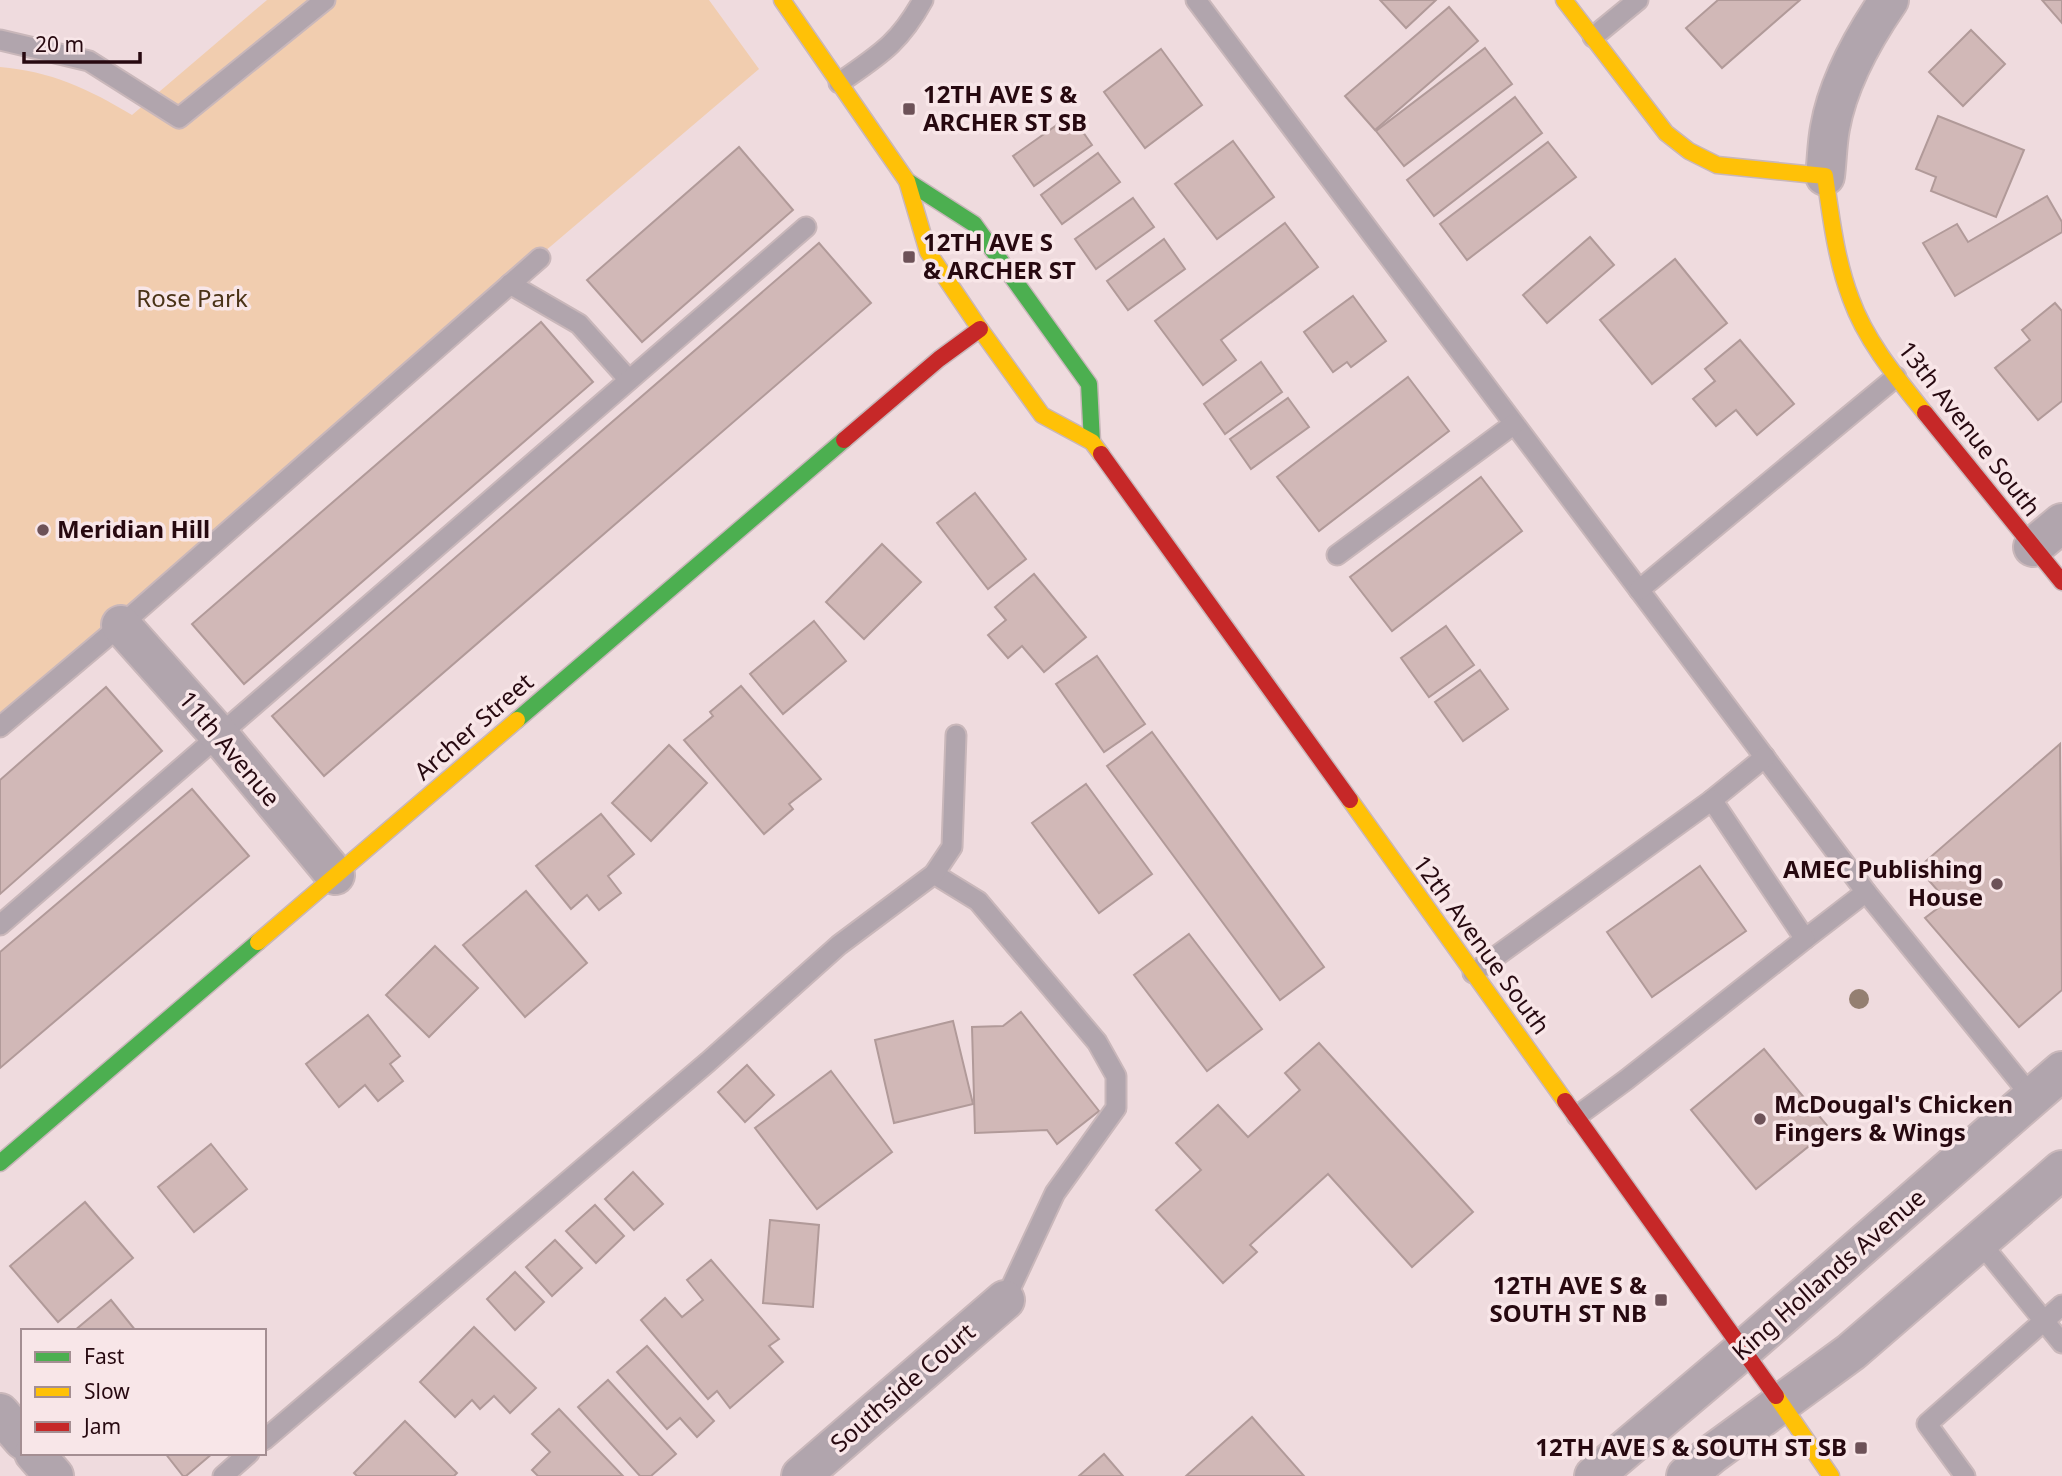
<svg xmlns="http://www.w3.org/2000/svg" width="2062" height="1476" viewBox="0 0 2062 1476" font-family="'Noto Sans',sans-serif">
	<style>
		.green { fill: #f1cdaf }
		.building { fill: #d1b8b7; stroke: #b19a99; stroke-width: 2 }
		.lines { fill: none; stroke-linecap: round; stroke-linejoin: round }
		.lane-casing { stroke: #c9b7ba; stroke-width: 23 }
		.street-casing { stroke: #c9b7ba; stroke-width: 42 }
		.fast-casing { stroke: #c9b7ba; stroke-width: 19 }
		.slow-casing { stroke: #c9b7ba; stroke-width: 19 }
		.jam-casing { stroke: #c9b7ba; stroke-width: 19 }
		.lane { stroke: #b1a5ad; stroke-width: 19 }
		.street { stroke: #b1a5ad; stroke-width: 38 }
		.fast { stroke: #4caf50; stroke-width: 16 }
		.slow { stroke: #ffc107; stroke-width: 16 }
		.jam { stroke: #c62828; stroke-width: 16 }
		.tree { fill: #947f71 }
		.poi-dot { fill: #6d5258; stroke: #f8e6e8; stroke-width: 2.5 }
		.labels { text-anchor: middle; stroke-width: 7; stroke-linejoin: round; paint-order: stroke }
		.poi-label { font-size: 24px; font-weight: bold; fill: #270910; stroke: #f8e6e8; text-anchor: start }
		.park-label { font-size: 24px; fill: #4a3317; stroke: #f8e6e8 }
		.street-label { font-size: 24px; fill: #270910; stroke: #f8e6e8 }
	</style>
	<rect width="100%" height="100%" fill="#efdbde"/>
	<path class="green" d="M267,0H709L759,69L0,715V67C50,71 89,89 132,115Z"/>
	<g class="building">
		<polygon points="1380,0 1436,0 1406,28"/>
		<polygon points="1718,0 1800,0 1722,68 1686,28"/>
		<polygon points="2042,0 2062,0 2062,23"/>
		<polygon points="1449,7 1478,41 1375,130 1345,96"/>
		<polygon points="1971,30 2005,64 1963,106 1929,72"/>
		<polygon points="1485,48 1512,84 1404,166 1376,131"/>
		<polygon points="1161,49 1202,105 1145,148 1104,92"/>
		<polygon points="1515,97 1542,133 1434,216 1407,180"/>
		<polygon points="1071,115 1092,145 1034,186 1013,156"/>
		<polygon points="1938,116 2024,150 1996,217 1931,191 1936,177 1916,169"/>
		<polygon points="1233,141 1274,197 1217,239 1175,184"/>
		<polygon points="1548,142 1576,177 1467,260 1440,224"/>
		<polygon points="739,147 793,210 642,342 587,280"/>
		<polygon points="1098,153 1120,182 1062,224 1041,195"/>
		<polygon points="2047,196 2062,222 2062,232 1955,296 1923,243 1957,224 1968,242"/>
		<polygon points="1133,198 1154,227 1096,269 1075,239"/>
		<polygon points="1285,223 1318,267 1221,340 1236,360 1203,385 1155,321"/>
		<polygon points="1590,237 1614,265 1547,323 1523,295"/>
		<polygon points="1164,239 1185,269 1128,310 1107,281"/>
		<polygon points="819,243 871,303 324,776 272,716"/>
		<polygon points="1675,259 1727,323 1652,384 1600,320"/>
		<polygon points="1353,296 1386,341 1351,367 1347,362 1333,372 1304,332"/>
		<polygon points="2055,303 2062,311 2062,401 2038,420 1995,368 2030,340 2022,330"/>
		<polygon points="541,322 593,382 244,684 192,624"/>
		<polygon points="1740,340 1794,404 1757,435 1736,410 1716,426 1693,399 1715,381 1705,369"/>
		<polygon points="1261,362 1282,392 1225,434 1204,404"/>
		<polygon points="1408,377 1449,431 1319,531 1277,477"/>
		<polygon points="1288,398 1309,427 1251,469 1230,439"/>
		<polygon points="1481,477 1522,531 1392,631 1350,577"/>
		<polygon points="975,493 1026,559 988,589 937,523"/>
		<polygon points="882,544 921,582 864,639 826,602"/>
		<polygon points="1034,574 1086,637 1044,672 1022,646 1008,658 988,635 1006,620 995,607"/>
		<polygon points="814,621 846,661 783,714 750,674"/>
		<polygon points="1446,626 1474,665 1429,697 1401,658"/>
		<polygon points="1097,656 1145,724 1104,752 1056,684"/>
		<polygon points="1480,670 1508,709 1463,741 1435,702"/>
		<polygon points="741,686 821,779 789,804 793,809 764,834 684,740 713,716 710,712"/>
		<polygon points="106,687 162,751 0,894 0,780"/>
		<polygon points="1152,732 1324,967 1280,1000 1107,766"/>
		<polygon points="2060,744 2062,990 2019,1027 1925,918 1947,901 1918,868"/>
		<polygon points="669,745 707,783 651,841 612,803"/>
		<polygon points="1086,784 1152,874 1099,913 1032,823"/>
		<polygon points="192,789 249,856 0,1068 0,952"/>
		<polygon points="601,814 634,854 608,876 621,893 599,910 587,895 571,909 536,866"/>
		<polygon points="1700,866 1746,931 1652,997 1607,932"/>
		<polygon points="526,891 587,963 525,1017 463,945"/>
		<polygon points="1189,934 1262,1029 1207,1071 1134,975"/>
		<polygon points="435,946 478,988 429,1037 386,995"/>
		<polygon points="1021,1012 1099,1111 1057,1144 1047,1130 975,1133 972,1027 1003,1026"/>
		<polygon points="368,1015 400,1056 390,1064 403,1081 378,1101 365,1085 339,1107 306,1064"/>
		<polygon points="953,1021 973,1104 894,1123 875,1040"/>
		<polygon points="1319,1043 1473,1212 1412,1267 1328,1174 1250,1245 1257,1252 1223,1283 1156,1210 1201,1170 1176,1143 1218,1105 1248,1137 1300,1090 1285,1073"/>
		<polygon points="1764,1049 1830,1129 1756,1189 1691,1110"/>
		<polygon points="747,1065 774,1095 745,1122 718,1092"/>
		<polygon points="831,1071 892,1152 817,1209 755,1128"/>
		<polygon points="211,1144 247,1189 194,1232 158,1187"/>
		<polygon points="633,1172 663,1204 634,1230 605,1199"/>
		<polygon points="85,1202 133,1258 58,1322 10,1266"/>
		<polygon points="595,1205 624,1236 596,1263 566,1231"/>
		<polygon points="770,1220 819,1225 813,1307 763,1303"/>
		<polygon points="555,1240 582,1268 552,1296 526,1267"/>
		<polygon points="711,1260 779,1339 769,1346 783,1362 730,1408 717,1391 708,1399 641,1320 665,1298 682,1317 703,1300 687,1280"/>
		<polygon points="515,1272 544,1302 515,1330 487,1299"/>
		<polygon points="111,1300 136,1331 74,1331"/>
		<polygon points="474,1327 536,1388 510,1413 494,1396 480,1409 472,1400 455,1417 420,1382"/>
		<polygon points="647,1346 714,1421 697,1437 680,1418 667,1429 617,1372"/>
		<polygon points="608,1380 676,1454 651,1476 640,1476 578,1407"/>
		<polygon points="559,1409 623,1476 538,1476 532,1470 550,1452 532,1434"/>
		<polygon points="1252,1417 1304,1476 1186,1476"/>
		<polygon points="405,1421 457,1473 454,1476 357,1476 354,1473"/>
		<polygon points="165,1453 213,1453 186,1476 183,1476"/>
		<polygon points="1104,1454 1123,1476 1079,1476"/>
	</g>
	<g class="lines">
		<g class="lane-casing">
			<g id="lane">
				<polyline points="1196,0 1866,892 2032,1097"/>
				<polyline points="1593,37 1638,0"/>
				<polyline points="0,40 89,61 179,118 325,0"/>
				<path d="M839,83C879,55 899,44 923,0"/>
				<polyline points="510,284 579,324 629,380"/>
				<polyline points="1337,555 1514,424"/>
				<polyline points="1639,590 1896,377"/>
				<polyline points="0,727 121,625 540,258"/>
				<polyline points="1712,800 1765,757"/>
				<polyline points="934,874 978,901 1097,1042 1116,1076 1116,1108 1055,1193 1005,1300"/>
				<polyline points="0,925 806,227"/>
				<polyline points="1805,939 1866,892"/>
				<polyline points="1473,973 1712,800 1805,939 1626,1080 1577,1116"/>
				<polyline points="1979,1241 2062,1343"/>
				<polyline points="264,1440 708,1062 839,945 934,874 952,847 956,735"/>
				<polyline points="223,1476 249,1453"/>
				<polyline points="1965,1476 1927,1424 2062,1305"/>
			</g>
		</g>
		<g class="street-casing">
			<g id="street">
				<path d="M1825,176C1827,160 1827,144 1830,128C1838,82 1863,38 1889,0"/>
				<polyline points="2033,547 2062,523"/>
				<polyline points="121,625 219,735 335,875"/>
				<polyline points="0,1413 23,1440"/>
				<polyline points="34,1453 54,1476"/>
				<polyline points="801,1476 1005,1300"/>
				<polyline points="1594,1476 1744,1349 2062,1071"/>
				<polyline points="1686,1476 1712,1454 1851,1352 2062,1170"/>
			</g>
		</g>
		<g class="fast-casing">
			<g id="fast">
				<polyline points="907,181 974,224 1089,384 1092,442"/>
				<polyline points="517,720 844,440"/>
				<polyline points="0,1163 258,942"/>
			</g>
		</g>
		<g class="slow-casing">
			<g id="slow">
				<polyline points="782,0 907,181 928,252 980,329 1042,415 1092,442 1101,454"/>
				<path d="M1564,0L1666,133L1689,151L1717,165L1825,176C1831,217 1836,260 1851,299C1866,341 1897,378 1925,413"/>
				<polyline points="1350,800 1565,1101"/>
				<polyline points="258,942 517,720"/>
				<polyline points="1776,1396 1831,1476"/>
			</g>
		</g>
		<g class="jam-casing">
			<g id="jam">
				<polyline points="1925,413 2062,582"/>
				<polyline points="844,440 939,359 980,329"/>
				<polyline points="1101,454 1350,800"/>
				<polyline points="1565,1101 1776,1396"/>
			</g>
		</g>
		<use href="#lane" class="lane"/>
		<use href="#street" class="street"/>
		<use href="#fast" class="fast"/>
		<use href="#slow" class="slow"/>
		<use href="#jam" class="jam"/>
	</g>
	<circle class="tree" cx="1859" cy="999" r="10"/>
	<g class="poi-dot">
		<rect x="902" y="102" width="14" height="14" rx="3.5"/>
		<rect x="902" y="250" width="14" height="14" rx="3.5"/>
		<circle cx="43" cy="530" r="7"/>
		<circle cx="1997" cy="884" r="7"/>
		<circle cx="1760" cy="1119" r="7"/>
		<rect x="1654" y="1293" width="14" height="14" rx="3.5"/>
		<rect x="1854" y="1441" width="14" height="14" rx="3.5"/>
	</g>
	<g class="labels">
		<g class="poi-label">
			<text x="923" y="103">12TH AVE S &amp;<tspan x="923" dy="28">ARCHER ST SB</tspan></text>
			<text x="923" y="251">12TH AVE S<tspan x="923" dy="28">&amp; ARCHER ST</tspan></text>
			<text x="57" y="538">Meridian Hill</text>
			<text x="1983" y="878" text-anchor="end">AMEC Publishing<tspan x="1983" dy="28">House</tspan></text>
			<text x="1774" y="1113">McDougal's Chicken<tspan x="1774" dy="28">Fingers &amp; Wings</tspan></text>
			<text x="1647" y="1294" text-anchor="end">12TH AVE S &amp;<tspan x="1647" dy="28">SOUTH ST NB</tspan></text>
			<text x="1847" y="1456" text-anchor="end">12TH AVE S &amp; SOUTH ST SB</text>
		</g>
		<g class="park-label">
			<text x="192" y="307">Rose Park</text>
		</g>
		<g class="street-label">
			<text transform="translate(1969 429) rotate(52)" y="8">13th Avenue South</text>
			<text transform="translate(474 727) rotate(-41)" y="8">Archer Street</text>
			<text transform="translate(229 749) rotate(50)" y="8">11th Avenue</text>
			<text transform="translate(1481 945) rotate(54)" y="8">12th Avenue South</text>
			<text transform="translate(1829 1275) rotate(-41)" y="8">King Hollands Avenue</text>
			<text transform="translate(903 1388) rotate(-41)" y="8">Southside Court</text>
		</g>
	</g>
	<rect x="21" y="1329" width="245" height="126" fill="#f8e6e8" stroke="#a48e92" stroke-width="2"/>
	<rect x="35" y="1352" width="35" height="10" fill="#4caf50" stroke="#a48e92" stroke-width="2"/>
	<text x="84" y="1364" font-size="21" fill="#270910">Fast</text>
	<rect x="35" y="1387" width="35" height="10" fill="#ffc107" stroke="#a48e92" stroke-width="2"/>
	<text x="84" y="1399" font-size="21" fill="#270910">Slow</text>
	<rect x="35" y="1422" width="35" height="10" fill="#c62828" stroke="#a48e92" stroke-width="2"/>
	<text x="84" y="1434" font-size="21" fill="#270910">Jam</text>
	<path d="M24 52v10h116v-10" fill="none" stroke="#270910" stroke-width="3.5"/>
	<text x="35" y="52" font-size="21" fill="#270910" stroke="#f8e6e8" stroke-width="5" paint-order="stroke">20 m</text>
</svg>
